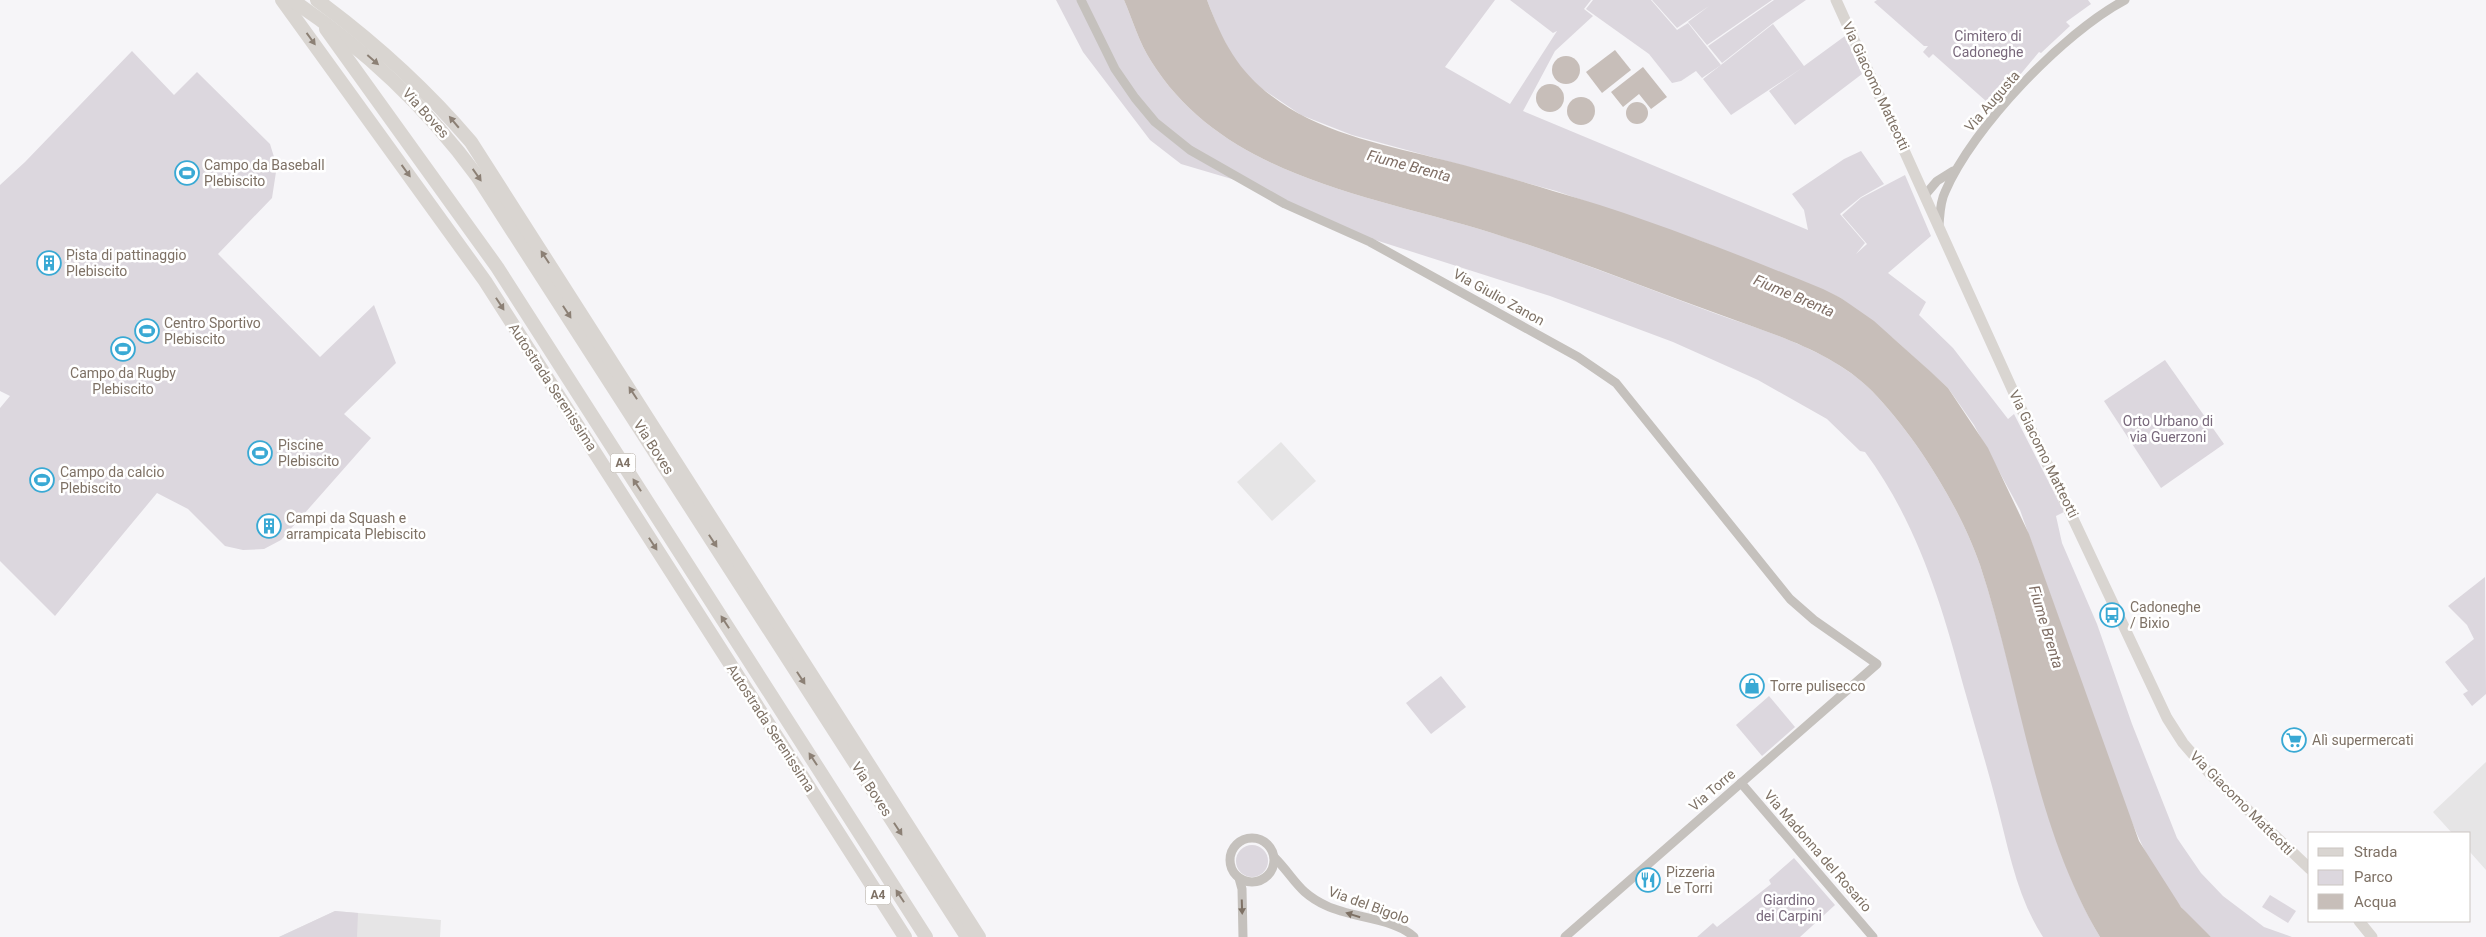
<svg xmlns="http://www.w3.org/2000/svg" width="2486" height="937" viewBox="0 0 2486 937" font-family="Roboto,sans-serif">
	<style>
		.built { fill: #e6e5e6 }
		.green { fill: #dcd7de }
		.water { fill: #c7beb9 }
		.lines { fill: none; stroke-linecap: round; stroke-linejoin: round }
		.minor { stroke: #c5c1bd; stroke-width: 9 }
		.major { stroke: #d9d5d1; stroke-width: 11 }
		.highway { stroke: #d9d5d1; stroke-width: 14 }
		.oneway { fill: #8c8075 }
		.oneway2 { fill: #7e7165 }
		.labels { text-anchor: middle; stroke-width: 5; stroke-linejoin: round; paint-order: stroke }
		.shield { fill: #fff; stroke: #a59c93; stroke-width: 1 }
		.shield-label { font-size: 12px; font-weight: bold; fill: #7e7165 }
		.park-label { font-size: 14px; fill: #78687b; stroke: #fff }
		.street-label { font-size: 14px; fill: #7e7165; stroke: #fff }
		.poi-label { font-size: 14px; fill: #7e7165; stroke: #fff; text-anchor: start }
		.water-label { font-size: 15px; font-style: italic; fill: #7f6e65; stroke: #fff }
	</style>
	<rect width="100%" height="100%" fill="#f6f5f8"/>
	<g class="built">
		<polygon points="1281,442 1316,481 1272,521 1237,482"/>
		<polygon points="2486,762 2486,870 2470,852 2470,833 2452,833 2433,812"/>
		<polygon points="335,911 441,920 440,937 279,937"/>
	</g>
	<g class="green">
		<path d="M1056,0H1124C1133,21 1139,42 1151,61C1224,178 1371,195 1492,233C1567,256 1640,286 1714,313C1767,332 1831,350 1872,391C1915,435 1960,507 1980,565C2022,689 2034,823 2100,937H2043C2017,897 2009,851 1997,805C1987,766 1975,727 1964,688C1942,605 1917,522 1865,452L1860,451L1827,419L1758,380L1673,342L1550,296L1366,237L1252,185L1181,164L1150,140L1083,52Z"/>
		<path d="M1207,0H1495L1445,67L1510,104L1557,31L1553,33L1510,0H1591L1584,9L1593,16L1555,51L1523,111L1808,230L1804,210L1792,194L1844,159L1861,151L1884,184L1861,197L1840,214L1865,243L1856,254L1867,244L1842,215L1861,198L1905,175L1931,236L1888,273L1926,302L1919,315L1953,348L2008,419L2014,414L2064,512L2056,516L2062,543L2097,624L2132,724L2177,838L2201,873L2223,896L2264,927L2292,937H2211C2171,904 2145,857 2127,810L2020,510L1974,425L1960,405L1948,388L1894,339L1841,298L1701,241L1556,191L1352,135L1301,115L1261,88L1247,75L1234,59L1219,31Z"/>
		<polygon points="1593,0 1651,0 1677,30 1688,23 1721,65 1702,78 1696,71 1681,81 1672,83 1649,54 1586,9"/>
		<polygon points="1652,0 1772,0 1707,45 1688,22 1709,6 1677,28"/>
		<polygon points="1774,0 1806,0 1773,23 1722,63 1708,46"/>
		<polygon points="1877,0 2088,0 2091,4 2066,22 2070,26 2041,53 2039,52 1990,111 1984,106 1987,102 1933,54 1929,58 1923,52 1928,46 1924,46 1874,2"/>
		<polygon points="1773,24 1804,66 1845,36 1862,74 1795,125 1769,91 1802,68 1731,115 1703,79"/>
		<polygon points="132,51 174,95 197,72 270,144 274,157 276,172 272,198 218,254 320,357 374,305 396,363 344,414 371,438 281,540 264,549 243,550 225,546 188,509 157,493 55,616 0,561 0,408 10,396 0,391 0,185 25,162"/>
		<polygon points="2165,360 2224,444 2161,488 2104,401"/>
		<polygon points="2485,577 2486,694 2472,706 2463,694 2468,691 2445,662 2474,639 2467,625 2448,606"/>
		<polygon points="1441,676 1466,707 1431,734 1406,703"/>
		<polygon points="1769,696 1795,727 1762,756 1736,725"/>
		<circle cx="1252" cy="861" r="16"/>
		<polygon points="1794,858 1835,905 1800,937 1697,937 1713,923 1717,927 1771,884 1769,880"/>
		<polygon points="2270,895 2296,911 2288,923 2262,907"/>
		<polygon points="335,911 358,913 357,937 279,937"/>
	</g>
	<g class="water">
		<path d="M1124,0H1207C1224,45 1240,75 1280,102C1328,135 1389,146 1444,160C1480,169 1517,180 1553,191C1645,217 1734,253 1823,289L1841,298L1874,321L1931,372L1948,388L1988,448L2029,534L2139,841L2181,907L2211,937H2100C2033,824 2021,688 1980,565C1960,507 1915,435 1872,391C1832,351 1772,334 1721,315C1644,287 1569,257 1492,233C1371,195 1224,178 1151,61C1139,42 1133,21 1124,0Z"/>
		<polygon points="1615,50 1631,70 1602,93 1586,72"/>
		<circle cx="1566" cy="70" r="14"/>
		<polygon points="1643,67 1667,97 1651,109 1639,94 1623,107 1611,92"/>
		<circle cx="1550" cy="98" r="14"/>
		<circle cx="1581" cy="111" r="14"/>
		<circle cx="1637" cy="113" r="11"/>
	</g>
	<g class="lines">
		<g class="minor">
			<polyline points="1081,0 1115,69 1135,98 1155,122 1190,150 1285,204 1370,242 1578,357 1616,383 1790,599 1814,620 1877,664 1565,937"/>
			<polyline points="1925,195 1937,181 1953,171"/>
			<path d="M1939,225C1940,214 1940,202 1945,192C1973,127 2063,33 2125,0"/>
			<polyline points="1741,783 1873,937"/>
			<circle cx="1252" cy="860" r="22"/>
			<path d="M1274,857C1295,878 1297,892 1327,906C1352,918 1395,918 1414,937"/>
			<polyline points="1239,878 1242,889 1243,937"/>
		</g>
		<g class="major">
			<polyline points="1836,0 2018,402 2167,718 2183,743 2210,774 2310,869"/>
			<polyline points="2359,921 2372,937"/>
		</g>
		<g class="highway">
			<polyline points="282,0 485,281 905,937"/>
			<path d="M292,0C365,49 425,105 477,176L967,937"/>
			<path d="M317,0C374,42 425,88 471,142L979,937"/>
			<polyline points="326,29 497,267 926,937"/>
		</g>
	</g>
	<defs><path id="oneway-solid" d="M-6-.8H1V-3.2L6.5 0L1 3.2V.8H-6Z" transform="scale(1.25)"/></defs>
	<g class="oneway">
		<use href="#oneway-solid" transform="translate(311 39) rotate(54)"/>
		<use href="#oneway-solid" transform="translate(373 60) rotate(41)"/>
		<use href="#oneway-solid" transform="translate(454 122) rotate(-130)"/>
		<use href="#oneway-solid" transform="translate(406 171) rotate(54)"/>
		<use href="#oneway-solid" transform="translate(477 175) rotate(55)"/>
		<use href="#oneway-solid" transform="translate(545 257) rotate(-123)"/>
		<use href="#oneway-solid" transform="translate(500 304) rotate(57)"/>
		<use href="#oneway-solid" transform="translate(567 312) rotate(57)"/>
		<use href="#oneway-solid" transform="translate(633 393) rotate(-123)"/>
		<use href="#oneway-solid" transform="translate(637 485) rotate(-123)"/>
		<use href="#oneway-solid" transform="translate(713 541) rotate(57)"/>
		<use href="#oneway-solid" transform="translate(653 544) rotate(57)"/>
		<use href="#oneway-solid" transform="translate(725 622) rotate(-123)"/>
		<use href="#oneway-solid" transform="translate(801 678) rotate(57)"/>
		<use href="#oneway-solid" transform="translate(813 759) rotate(-123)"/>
		<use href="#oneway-solid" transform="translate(898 829) rotate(57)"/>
		<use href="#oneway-solid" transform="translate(900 896) rotate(-123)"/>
	</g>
	<g class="oneway2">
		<use href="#oneway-solid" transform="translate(1242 907) rotate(88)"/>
		<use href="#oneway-solid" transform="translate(1353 915) rotate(-163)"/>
	</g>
	<defs>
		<g id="stadium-ring" transform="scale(1.25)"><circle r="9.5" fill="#fff" stroke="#39a9d4" stroke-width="1.5"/><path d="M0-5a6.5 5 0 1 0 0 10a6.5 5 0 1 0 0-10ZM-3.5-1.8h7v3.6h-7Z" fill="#39a9d4"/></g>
		<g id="building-ring" transform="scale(1.25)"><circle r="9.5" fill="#fff" stroke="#39a9d4" stroke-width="1.5"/><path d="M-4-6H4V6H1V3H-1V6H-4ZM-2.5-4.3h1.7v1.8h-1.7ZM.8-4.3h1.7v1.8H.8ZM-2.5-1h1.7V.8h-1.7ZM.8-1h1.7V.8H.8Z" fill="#39a9d4"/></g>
		<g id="bus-ring" transform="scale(1.25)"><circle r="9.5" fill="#fff" stroke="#39a9d4" stroke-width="1.5"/><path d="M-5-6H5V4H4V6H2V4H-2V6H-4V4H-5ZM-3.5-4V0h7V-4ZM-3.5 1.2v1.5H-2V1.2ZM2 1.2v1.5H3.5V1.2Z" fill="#39a9d4"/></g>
		<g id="shop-ring" transform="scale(1.25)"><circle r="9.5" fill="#fff" stroke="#39a9d4" stroke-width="1.5"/><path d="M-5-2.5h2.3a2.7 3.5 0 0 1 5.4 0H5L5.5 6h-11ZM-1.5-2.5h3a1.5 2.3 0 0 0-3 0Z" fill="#39a9d4"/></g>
		<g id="supermarket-ring" transform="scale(1.25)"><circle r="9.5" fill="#fff" stroke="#39a9d4" stroke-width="1.5"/><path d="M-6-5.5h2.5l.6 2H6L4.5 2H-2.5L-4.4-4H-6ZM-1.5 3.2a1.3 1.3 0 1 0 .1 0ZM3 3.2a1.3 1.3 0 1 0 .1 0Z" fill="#39a9d4"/></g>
		<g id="restaurant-ring" transform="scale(1.25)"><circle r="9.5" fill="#fff" stroke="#39a9d4" stroke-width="1.5"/><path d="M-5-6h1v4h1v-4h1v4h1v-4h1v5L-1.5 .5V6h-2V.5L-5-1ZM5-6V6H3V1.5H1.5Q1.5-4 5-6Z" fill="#39a9d4"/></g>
	</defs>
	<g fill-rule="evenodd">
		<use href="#stadium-ring" x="187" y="173"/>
		<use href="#building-ring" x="49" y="263"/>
		<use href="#stadium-ring" x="147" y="331"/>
		<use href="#stadium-ring" x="123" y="349"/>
		<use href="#stadium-ring" x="260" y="453"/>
		<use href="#stadium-ring" x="42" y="480"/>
		<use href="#building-ring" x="269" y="526"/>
		<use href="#bus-ring" x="2112" y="615"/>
		<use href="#shop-ring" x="1752" y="686"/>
		<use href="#supermarket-ring" x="2294" y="740"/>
		<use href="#restaurant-ring" x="1648" y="880"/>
	</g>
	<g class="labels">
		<g class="shield">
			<rect x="610.5" y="453.5" width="25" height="19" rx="4"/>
			<rect x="865.5" y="885.5" width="25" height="19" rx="4"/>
		</g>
		<g class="shield-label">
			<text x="623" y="467">A4</text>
			<text x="878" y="899">A4</text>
		</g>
		<g class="park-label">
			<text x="1988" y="41">Cimitero di<tspan x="1988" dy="16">Cadoneghe</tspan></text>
			<text x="2168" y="426">Orto Urbano di<tspan x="2168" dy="16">via Guerzoni</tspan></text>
			<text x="1789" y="905">Giardino<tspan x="1789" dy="16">dei Carpini</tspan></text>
		</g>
		<g class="street-label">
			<text transform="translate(1876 86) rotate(65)" y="5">Via Giacomo Matteotti</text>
			<text transform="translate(1992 101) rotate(-49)" y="5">Via Augusta</text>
			<text transform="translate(426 113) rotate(48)" y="5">Via Boves</text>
			<text transform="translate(1499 297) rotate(29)" y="5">Via Giulio Zanon</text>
			<text transform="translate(553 387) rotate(57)" y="5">Autostrada Serenissima</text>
			<text transform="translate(654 447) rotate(57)" y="5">Via Boves</text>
			<text transform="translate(2044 454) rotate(64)" y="5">Via Giacomo Matteotti</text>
			<text transform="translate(771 728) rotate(57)" y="5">Autostrada Serenissima</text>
			<text transform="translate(872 789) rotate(57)" y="5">Via Boves</text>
			<text transform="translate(1712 790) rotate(-41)" y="5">Via Torre</text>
			<text transform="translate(2242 803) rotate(45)" y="5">Via Giacomo Matteotti</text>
			<text transform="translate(1818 851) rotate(49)" y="5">Via Madonna del Rosario</text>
			<text transform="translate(1369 905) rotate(20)" y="5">Via del Bigolo</text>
		</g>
		<g class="poi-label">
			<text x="204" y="170">Campo da Baseball<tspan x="204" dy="16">Plebiscito</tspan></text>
			<text x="66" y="260">Pista di pattinaggio<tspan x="66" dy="16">Plebiscito</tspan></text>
			<text x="164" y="328">Centro Sportivo<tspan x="164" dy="16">Plebiscito</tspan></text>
			<text x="123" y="378" text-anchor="middle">Campo da Rugby<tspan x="123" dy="16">Plebiscito</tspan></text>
			<text x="278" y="450">Piscine<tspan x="278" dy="16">Plebiscito</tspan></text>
			<text x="60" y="477">Campo da calcio<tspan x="60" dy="16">Plebiscito</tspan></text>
			<text x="286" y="523">Campi da Squash e<tspan x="286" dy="16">arrampicata Plebiscito</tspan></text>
			<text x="2130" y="612">Cadoneghe<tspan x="2130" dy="16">/ Bixio</tspan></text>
			<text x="1770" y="691">Torre pulisecco</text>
			<text x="2312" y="745">Alì supermercati</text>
			<text x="1666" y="877">Pizzeria<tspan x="1666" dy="16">Le Torri</tspan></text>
		</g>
		<g class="water-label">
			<text transform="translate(1409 166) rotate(15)" y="5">Fiume Brenta</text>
			<text transform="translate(1794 296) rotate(23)" y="5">Fiume Brenta</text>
			<text transform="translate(2046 627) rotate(73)" y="5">Fiume Brenta</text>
		</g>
	</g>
	<rect x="2308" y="832" width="162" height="90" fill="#ffffff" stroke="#cbc6c1"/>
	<rect x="2318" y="848" width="25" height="8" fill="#d9d5d1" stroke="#cbc6c1"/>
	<text x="2354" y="857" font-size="15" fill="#7e7165">Strada</text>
	<rect x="2318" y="870" width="25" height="15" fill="#dcd7de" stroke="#cbc6c1"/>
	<text x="2354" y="882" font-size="15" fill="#7e7165">Parco</text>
	<rect x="2318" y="894" width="25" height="15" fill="#c7beb9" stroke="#cbc6c1"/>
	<text x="2354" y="907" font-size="15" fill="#7e7165">Acqua</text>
</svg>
